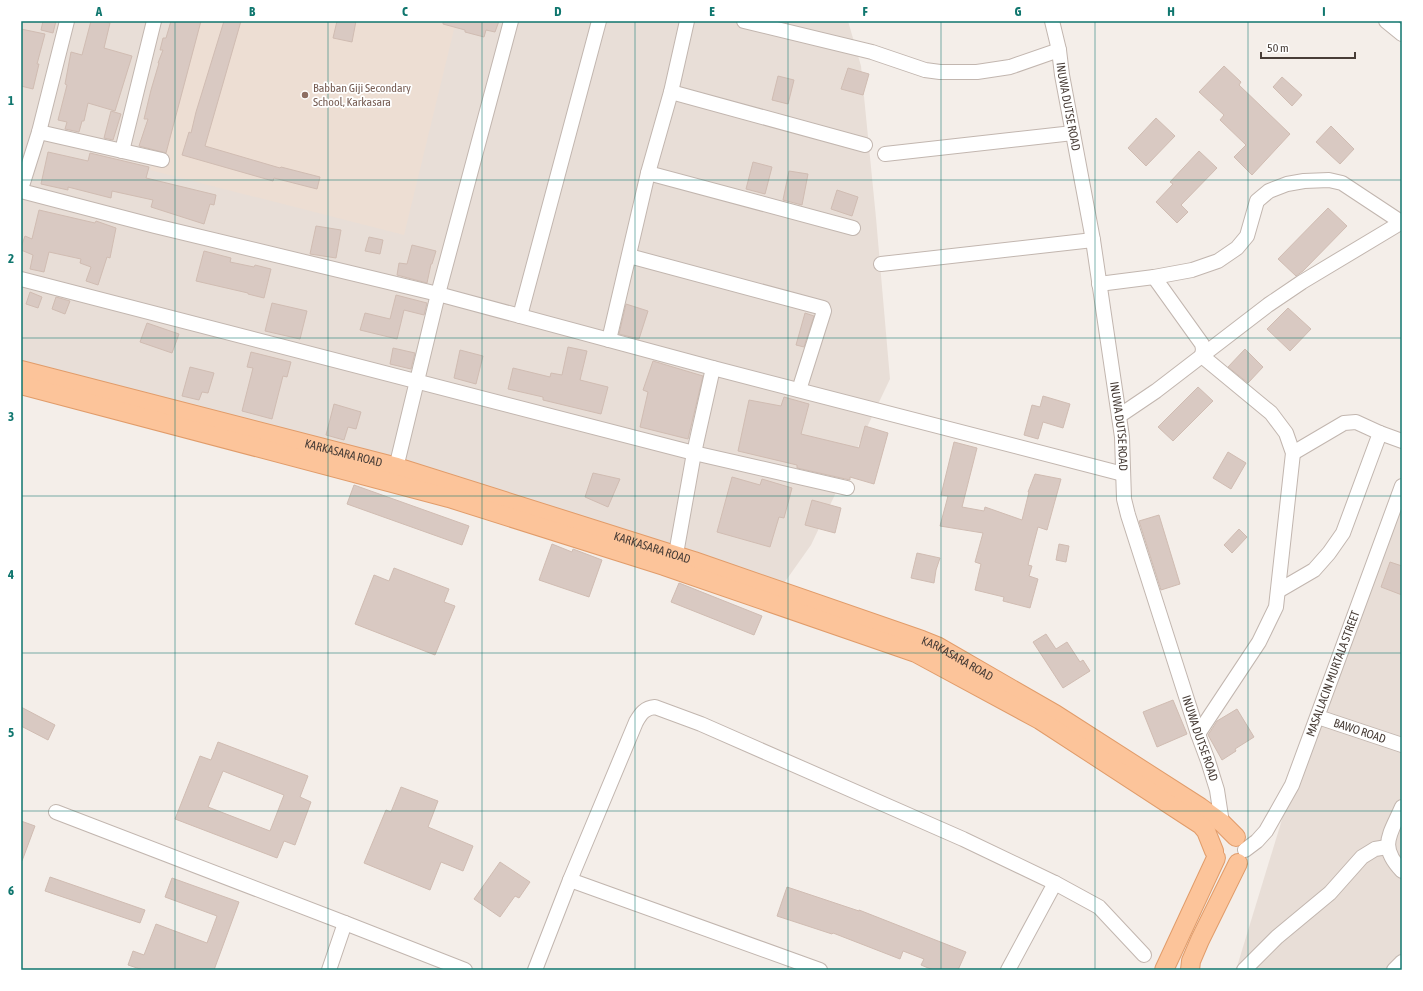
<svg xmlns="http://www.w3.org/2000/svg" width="1423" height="991" viewBox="0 0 1423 991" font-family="'Asap Condensed',sans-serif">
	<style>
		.residential { fill: #e8ded7 }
		.education { fill: #edded3 }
		.building { fill: #d9c9c2; stroke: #d0bcb2; fill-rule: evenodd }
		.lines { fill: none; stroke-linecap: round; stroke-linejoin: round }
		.minor-casing { stroke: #c2b6af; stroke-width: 16 }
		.major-casing { stroke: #e19c6a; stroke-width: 20 }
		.minor { stroke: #fff; stroke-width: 14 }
		.major { stroke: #fcc49a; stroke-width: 18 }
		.grid { fill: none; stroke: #0f766e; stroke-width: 1; stroke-opacity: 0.55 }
		.education-dot { fill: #8d6e63; stroke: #fff; stroke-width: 1.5 }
		.labels { text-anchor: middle; stroke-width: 3.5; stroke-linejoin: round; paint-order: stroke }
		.education-label { font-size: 12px; fill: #785e54; stroke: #fff; text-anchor: start }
		.street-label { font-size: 12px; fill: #483d37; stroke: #fff }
		.neatline { fill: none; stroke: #0f766e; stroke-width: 1.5 }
		.grid-label { font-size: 13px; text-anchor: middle; font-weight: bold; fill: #0f766e }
	</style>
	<rect width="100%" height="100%" fill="#f4eee9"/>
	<g class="residential">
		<polygon points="21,21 848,21 861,66 876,218 890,379 811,545 782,586 21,377"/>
		<polygon points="1402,499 1402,970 1236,970 1287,803"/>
	</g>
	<polygon class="education" points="195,21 456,21 404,235 150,170"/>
	<g class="building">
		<polygon points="43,21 56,21 53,33 41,30"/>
		<polygon points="91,21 102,21 110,23 104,48 132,56 115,111 88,103 84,121 82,121 79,132 65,129 67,122 58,120 67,85 65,84 71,52 82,55"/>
		<polygon points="171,21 201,21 166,153 139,146 148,119 144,119 151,90 159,63 158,63 163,50 160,50 163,38 166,38"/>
		<polygon points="224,21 241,21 205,146 280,168 281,167 320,177 317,189 274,178 273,181 182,155 189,132 191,133 196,112"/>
		<polygon points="337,21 356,21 352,42 333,38"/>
		<polygon points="443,21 499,21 495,32 486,30 484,37 465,32 465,30 443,24"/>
		<polygon points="21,29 45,34 37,64 39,64 33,89 21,86"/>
		<polygon points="1224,66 1241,82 1239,85 1290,134 1252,175 1234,157 1246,145 1220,120 1224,115 1199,92"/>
		<polygon points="848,68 869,74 863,95 841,89"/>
		<polygon points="778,76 794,80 788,104 772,100"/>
		<polygon points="1282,77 1302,95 1292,106 1273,87"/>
		<polygon points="111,111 121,114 113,140 104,138"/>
		<polygon points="1156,118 1175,136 1146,166 1128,148"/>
		<polygon points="1331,126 1354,149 1340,164 1316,142"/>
		<polygon points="1199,151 1217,168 1181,205 1188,212 1177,223 1156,202 1173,184 1170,182"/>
		<polygon points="48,152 88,161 90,153 149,167 146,178 216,195 214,205 210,204 204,224 151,207 153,200 112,191 111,198 68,187 68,190 41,184"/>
		<polygon points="753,162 772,167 765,194 746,189"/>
		<polygon points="789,171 808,174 802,205 783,200"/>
		<polygon points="837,190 858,197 852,216 831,209"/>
		<polygon points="1328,208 1347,226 1303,271 1296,276 1278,259"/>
		<polygon points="39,210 95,223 96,221 116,228 110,258 107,257 98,285 86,281 91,267 80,263 81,259 49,252 44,272 30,269 33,255 21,250 21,247 25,236 32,239"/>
		<polygon points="316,226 341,230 336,258 310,254"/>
		<polygon points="369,237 383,240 380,254 365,251"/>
		<polygon points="412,245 436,251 432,264 431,264 427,283 397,275 399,263 407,264"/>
		<polygon points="204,251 231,258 230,262 254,267 255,265 271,269 264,298 248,294 248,293 196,281"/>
		<polygon points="30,292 42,297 38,308 26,304"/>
		<polygon points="396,295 427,303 424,315 404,310 397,339 360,330 365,313 390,319"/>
		<polygon points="56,297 70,301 65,314 52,309"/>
		<polygon points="272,303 307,311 300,339 265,331"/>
		<polygon points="626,304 648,311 639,339 619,334"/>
		<polygon points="1288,308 1311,329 1290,351 1267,329"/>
		<polygon points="805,313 814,316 804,347 796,345"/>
		<polygon points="147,323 179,334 172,353 140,342"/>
		<polygon points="568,347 587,351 580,380 608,387 601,414 543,400 543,397 508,389 513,368 550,377 551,373 562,375"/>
		<polygon points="393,348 415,353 411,369 390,364"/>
		<polygon points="1245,349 1263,367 1248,383 1228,367"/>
		<polygon points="460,350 483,356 476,384 454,378"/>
		<polygon points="251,352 291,362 287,377 283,376 272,419 242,411 253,368 247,367"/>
		<polygon points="653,361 703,376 688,439 640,427 648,392 643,390"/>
		<polygon points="190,367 214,373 208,393 202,392 199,400 182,396"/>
		<polygon points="1198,387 1213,401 1173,441 1158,427"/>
		<polygon points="1043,396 1070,404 1063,428 1043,422 1038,439 1024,435 1032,405 1040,407"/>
		<polygon points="784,397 809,404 801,434 859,448 865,426 888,433 874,484 850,477 850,480 797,468 797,465 738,451 749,400 781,406"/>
		<polygon points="334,404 361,412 356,429 348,427 344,440 326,435"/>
		<polygon points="954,442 977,448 962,507 984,511 985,507 1022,520 1029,492 1028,492 1035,474 1061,479 1047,530 1038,527 1028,565 1032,566 1029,576 1038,579 1030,608 1003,601 1004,597 975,590 981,564 975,562 983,533 940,526 948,496 941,495"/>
		<polygon points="1228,452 1246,463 1231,489 1213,478"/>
		<polygon points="593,473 620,479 608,507 585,497"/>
		<polygon points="732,477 760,485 762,479 792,488 784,518 779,517 770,547 717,532"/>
		<polygon points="354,485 469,526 462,545 347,504"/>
		<polygon points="812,500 841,508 835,533 805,525"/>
		<polygon points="1159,515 1180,584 1161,590 1139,521"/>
		<polygon points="1239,529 1247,537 1232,553 1224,545"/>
		<polygon points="552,544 572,552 573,549 602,560 589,597 539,580"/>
		<polygon points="1059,544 1069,546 1066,562 1056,560"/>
		<polygon points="917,553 940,558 936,570 934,583 911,578"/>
		<polygon points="1390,562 1402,566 1402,595 1381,587"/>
		<polygon points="394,568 449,589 444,602 455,606 435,655 355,624 374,575 389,581"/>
		<polygon points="679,583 762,616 754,635 671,602"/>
		<polygon points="1046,634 1056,649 1067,642 1080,662 1083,660 1090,671 1063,688 1033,642"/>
		<polygon points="1173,700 1187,734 1157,747 1143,712"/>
		<polygon points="21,707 55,725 48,740 21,726"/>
		<polygon points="1237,709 1254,737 1235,749 1236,751 1222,760 1208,735 1217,721"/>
		<path d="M218,742L308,776L300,797L311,802L295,845L284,841L277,858L175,819L200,756L211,760ZM223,771L284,795L270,831L208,807Z"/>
		<polygon points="401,787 438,801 428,827 473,846 463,871 441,862 430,890 364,863 386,810 391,812"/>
		<polygon points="21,821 35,826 22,861 21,861"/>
		<polygon points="500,862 530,882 519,898 515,896 500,917 474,899"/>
		<polygon points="50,877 145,910 140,923 45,891"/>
		<polygon points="172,878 239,902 214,970 143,970 128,965 133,951 144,955 156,924 207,943 217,916 165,897"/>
		<polygon points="787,887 859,911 859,910 966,952 958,970 933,970 921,965 924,959 903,951 900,959 833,933 832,934 777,916"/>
	</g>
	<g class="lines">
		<g class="minor-casing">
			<g id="minor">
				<polyline points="744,21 872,52 925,70 940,72 977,72 1010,67 1059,50"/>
				<path id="s1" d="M1052,21L1059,50L1062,75L1093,240L1122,437L1124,499L1128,515L1198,734L1208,761L1217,790L1222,823"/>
				<polyline points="1386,21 1402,34"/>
				<polyline points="671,92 865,145"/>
				<polyline points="39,132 162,160"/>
				<polyline points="122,151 154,21"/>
				<polyline points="885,154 1073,133"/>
				<polyline points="648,173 853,228"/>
				<polyline points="21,189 39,132 67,21"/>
				<polyline points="21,191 155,226 438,294 713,368 1123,474"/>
				<polyline points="629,256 823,308 824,311 799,390"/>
				<polyline points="881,264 1093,240"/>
				<polyline points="1154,277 1202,344 1203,349 1202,356 1271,413 1286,433 1293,453 1276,607 1259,642 1198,734"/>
				<polyline points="21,279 694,453 847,488"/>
				<polyline points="1099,284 1154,277 1192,270 1218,261 1237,248 1247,236 1257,201 1269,191 1287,184 1304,181 1329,180 1342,183 1401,222"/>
				<polyline points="520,316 599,21"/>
				<polyline points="609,340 648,173 671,92 687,21"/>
				<polyline points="1119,416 1156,391 1268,305 1302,282 1402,222"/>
				<polyline points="1293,453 1344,423 1356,422 1380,433 1402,441"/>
				<polyline points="394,476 438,294 511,21"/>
				<polyline points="674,565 694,453 713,368"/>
				<polyline points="1278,591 1314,570 1329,553 1343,533 1380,433"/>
				<path id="s2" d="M1318,717L1402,745"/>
				<path d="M1402,807C1390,835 1378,846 1402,871"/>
				<polyline points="56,812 345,923 329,970"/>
				<path id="s3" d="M1245,850L1257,841L1266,831L1292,785L1402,486"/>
				<polyline points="570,880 820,970"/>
				<polyline points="345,923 465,970"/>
				<path d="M535,970L570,880L636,722C641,713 645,708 655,707L701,724L963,839L1055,883L1099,907L1144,955"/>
				<polyline points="1008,970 1055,883"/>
				<polyline points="1244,970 1277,937 1330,893 1362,857 1375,849 1387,847"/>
				<polyline points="1394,970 1402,962"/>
			</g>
		</g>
		<g class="major-casing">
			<g id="major">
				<path id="s4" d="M21,370L397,467L694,561L922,640L937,646L1055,714L1200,807L1222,823L1236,837"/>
				<polyline points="21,385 449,498 664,566 916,653 1040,720 1201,825 1206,831 1214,851"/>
				<polyline points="1164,970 1216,858"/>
				<polyline points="1190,970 1191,961 1200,940 1238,863"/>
			</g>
		</g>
		<use href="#minor" class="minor"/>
		<use href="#major" class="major"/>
	</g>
	<path class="grid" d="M175,21V970M328,21V970M482,21V970M635,21V970M788,21V970M941,21V970M1095,21V970M1248,21V970M21,180H1402M21,338H1402M21,496H1402M21,653H1402M21,811H1402"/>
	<circle class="education-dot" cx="305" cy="95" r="4"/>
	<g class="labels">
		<g class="education-label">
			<text x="313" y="92">Babban Giji Secondary<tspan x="313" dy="14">School, Karkasara</tspan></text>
		</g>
		<g class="street-label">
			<text dy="4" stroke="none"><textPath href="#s1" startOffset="87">INUWA DUTSE ROAD</textPath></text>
			<text dy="4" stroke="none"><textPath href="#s1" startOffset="411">INUWA DUTSE ROAD</textPath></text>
			<text dy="4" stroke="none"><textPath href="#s4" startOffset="333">KARKASARA ROAD</textPath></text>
			<text dy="4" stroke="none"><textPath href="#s4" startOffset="656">KARKASARA ROAD</textPath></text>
			<text dy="4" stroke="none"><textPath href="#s4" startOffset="981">KARKASARA ROAD</textPath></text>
			<text dy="4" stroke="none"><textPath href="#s3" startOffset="200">MASALLACIN MURTALA STREET</textPath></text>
			<text dy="4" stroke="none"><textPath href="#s2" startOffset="44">BAWO ROAD</textPath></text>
			<text dy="4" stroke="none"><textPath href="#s1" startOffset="735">INUWA DUTSE ROAD</textPath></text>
		</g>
	</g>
	<rect width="1423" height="991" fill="none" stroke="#ffffff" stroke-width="44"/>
	<path d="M1261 52v6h94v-6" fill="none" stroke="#483d37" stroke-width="2"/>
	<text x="1267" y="52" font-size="12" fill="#483d37" stroke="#ffffff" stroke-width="3" paint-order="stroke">50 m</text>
	<rect x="22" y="22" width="1379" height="947" class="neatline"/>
	<g class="grid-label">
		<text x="99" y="16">A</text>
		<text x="252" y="16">B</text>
		<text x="405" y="16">C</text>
		<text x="558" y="16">D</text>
		<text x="712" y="16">E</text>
		<text x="865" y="16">F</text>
		<text x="1018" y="16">G</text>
		<text x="1171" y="16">H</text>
		<text x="1324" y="16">I</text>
		<text x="11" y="105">1</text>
		<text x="11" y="263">2</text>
		<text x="11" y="421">3</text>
		<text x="11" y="579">4</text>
		<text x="11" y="737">5</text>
		<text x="11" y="895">6</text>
	</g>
</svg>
